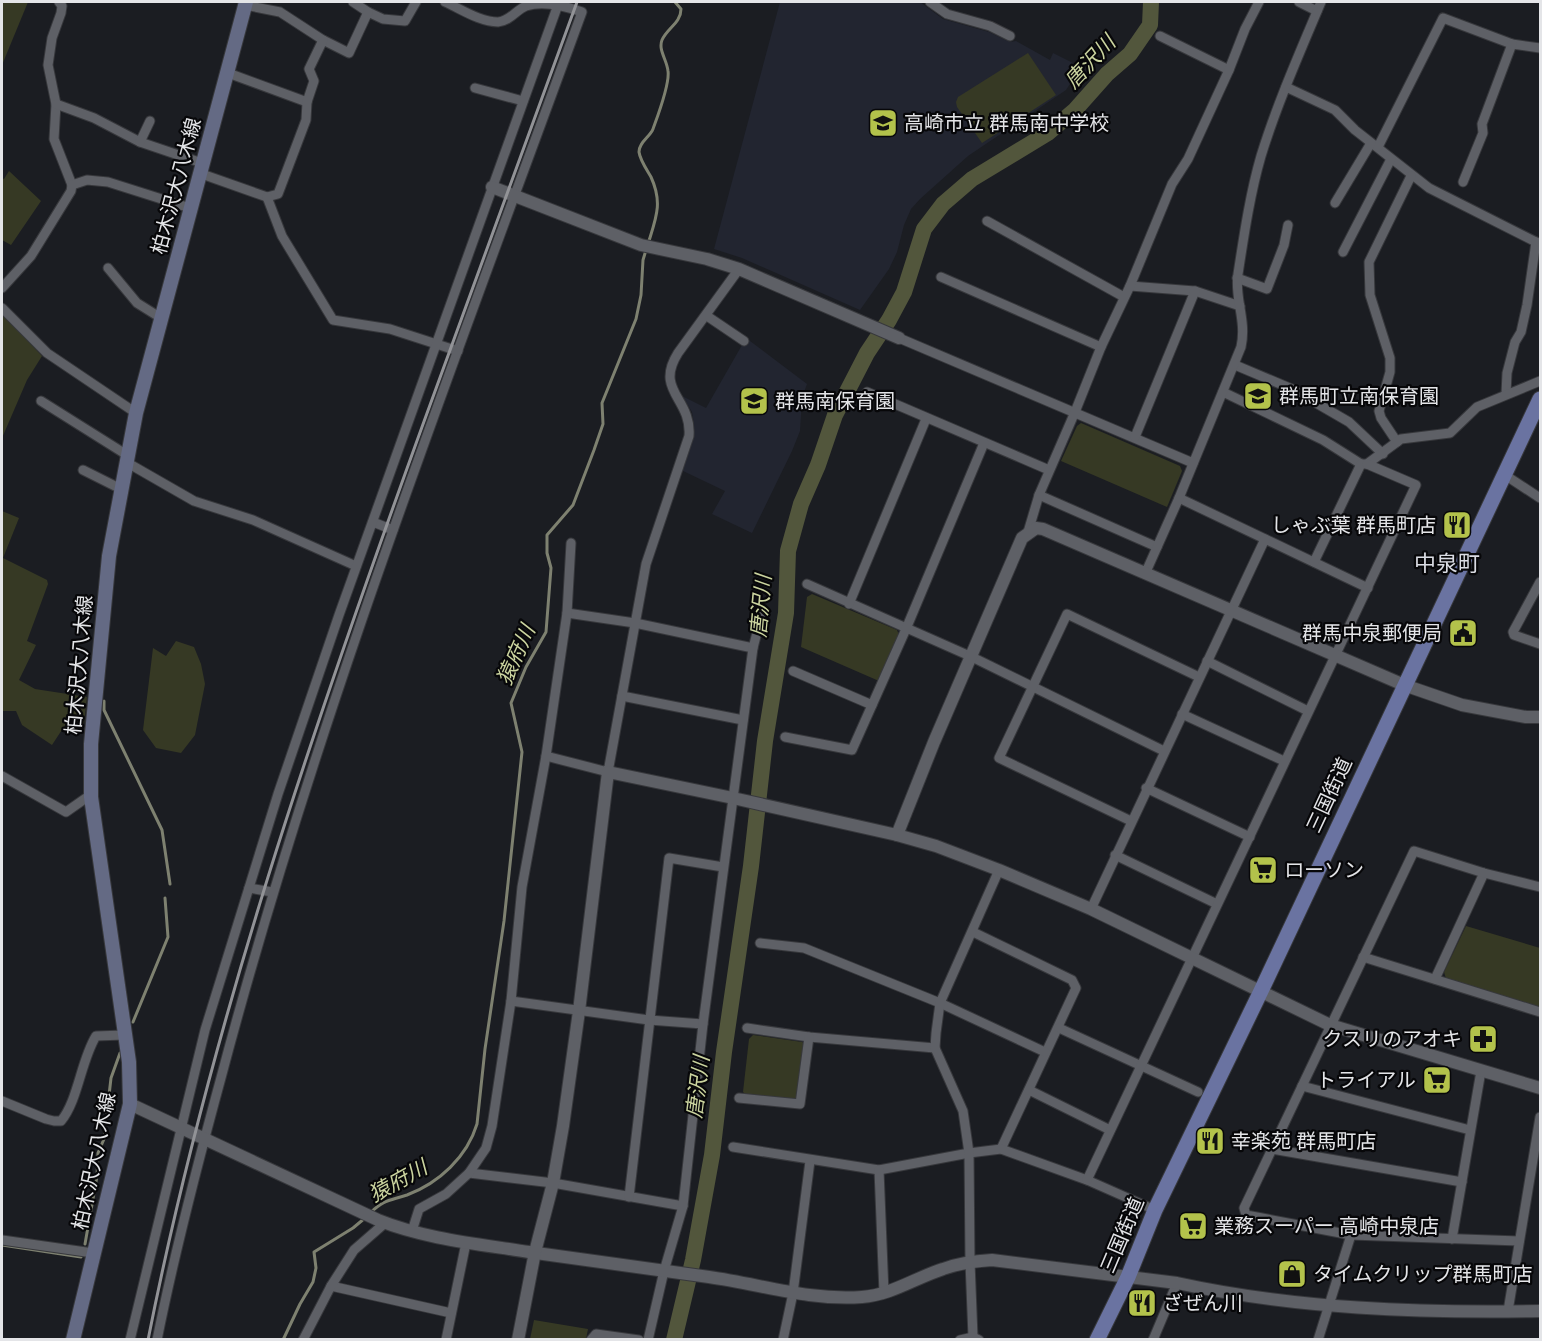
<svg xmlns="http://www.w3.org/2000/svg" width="1542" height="1341" viewBox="0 0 1542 1341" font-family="Lora,'Noto Sans JP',serif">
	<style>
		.built { fill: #222530 }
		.green { fill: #363924 }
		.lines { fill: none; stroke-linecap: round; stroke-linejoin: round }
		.stream { stroke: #7e8170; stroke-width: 3 }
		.river { stroke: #52563c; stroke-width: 16 }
		.minor-casing { stroke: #37383c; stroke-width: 11 }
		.tertiary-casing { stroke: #37383c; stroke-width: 14 }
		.secondary-casing { stroke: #37383c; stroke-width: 16 }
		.primary-casing { stroke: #37383c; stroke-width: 17 }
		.minor { stroke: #5e6066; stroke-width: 9 }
		.tertiary { stroke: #5e6066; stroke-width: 12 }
		.secondary { stroke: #646a84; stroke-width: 14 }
		.primary { stroke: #6a73a1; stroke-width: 15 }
		.rail { stroke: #929397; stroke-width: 3 }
		.labels { text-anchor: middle; stroke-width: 4.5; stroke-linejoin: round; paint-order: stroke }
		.poi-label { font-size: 20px; fill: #e4e5e8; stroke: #070709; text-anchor: start }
		.street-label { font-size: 20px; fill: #e4e5e8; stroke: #070709 }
		.water-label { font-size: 21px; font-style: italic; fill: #cbd49f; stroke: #070709 }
		.quarter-label { font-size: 22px; fill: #dadce3; stroke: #070709 }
	</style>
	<rect width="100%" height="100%" fill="#1b1d22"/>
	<g class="built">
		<polygon points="780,2 920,2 943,19 989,32 1010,42 1016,41 1050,60 1053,53 1081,67 1066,90 968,156 920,199 911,209 904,225 897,252 889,269 860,310 742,258 714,249"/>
		<polygon points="746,338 807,384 802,398 800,431 792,451 752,533 712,514 725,491 681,470 692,439 694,425 692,412 682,396 706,408"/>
	</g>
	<g class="green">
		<polygon points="2,2 28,2 2,65"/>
		<polygon points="1028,53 1056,95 982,143 957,107 956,102 958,97"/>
		<polygon points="9,171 41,201 11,245 2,240 2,178 4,179"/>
		<polygon points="2,314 42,356 27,380 2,438"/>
		<polygon points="1081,423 1180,466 1182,471 1167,507 1061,461 1077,426"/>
		<polygon points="2,511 19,518 3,558 47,580 48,584 27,641 36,645 19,680 35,689 87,697 84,724 69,719 52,745 22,725 16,711 2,711"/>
		<polygon points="812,594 897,630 899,635 879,681 801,647 807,597"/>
		<polygon points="176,641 194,647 201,664 205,684 195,735 181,753 156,748 143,730 153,648 166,656"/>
		<polygon points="1466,926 1540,948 1540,1009 1446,979 1444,972"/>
		<polygon points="753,1035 802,1042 805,1044 799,1097 796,1099 746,1095 743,1092 749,1039"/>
		<polygon points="534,1320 588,1329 586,1339 530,1339"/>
	</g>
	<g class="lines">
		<g class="stream">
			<path d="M648,244C656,218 663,203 651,177C647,170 640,160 639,152C639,142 650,137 653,129C658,115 670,84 668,71C667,60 658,50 662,40C667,28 681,23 681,9L675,2"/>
			<polyline points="104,701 104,710 162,830 170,884"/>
			<polyline points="133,1022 168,937 165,898"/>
			<path d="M370,1213C385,1199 389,1201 407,1195C439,1183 467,1157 477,1124L485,1049L504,921L522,752L511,703L526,667L546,632L551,568L547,553V535L573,505L594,450L603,424L602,403L636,319L641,295L643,260L646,250"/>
			<polyline points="85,1244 97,1176 98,1153 104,1139 111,1078 120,1053"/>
			<polyline points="2,1245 81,1257 82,1254"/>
			<polyline points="283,1340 300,1304 313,1282 316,1268 314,1252 353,1228 365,1218"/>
		</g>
		<polyline class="river" points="674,1340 693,1260 712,1155 724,1052 751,866 765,741 786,613 788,551 801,504 818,465 835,415 867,353 889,320 904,292 924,229 943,204 972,179 1048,133 1075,110 1107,74 1130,54 1150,25 1151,2"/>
		<g class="minor-casing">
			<g id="minor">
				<polyline points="59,2 62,6 61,13 52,38 48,65 56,104 54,139 72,185"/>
				<polyline points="353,2 368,12 383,19 405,21 416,2"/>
				<polyline points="930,2 947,14 990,26 1010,36"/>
				<polyline points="1299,2 1317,11"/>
				<polyline points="245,5 280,12 323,40 349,53 368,12"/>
				<polyline points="1160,36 1229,70"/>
				<polyline points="228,73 307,102"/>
				<polyline points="1286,87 1335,110 1355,130 1429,188 1540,244"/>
				<polyline points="475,88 523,101"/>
				<polyline points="56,104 94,118 140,142 202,163"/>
				<polyline points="140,142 150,121"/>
				<polyline points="1378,147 1443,18 1512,44 1540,48"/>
				<polyline points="199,173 267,197 278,194 306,120 307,102 314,81 309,69 323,40"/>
				<polyline points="1463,182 1483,133 1482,124 1512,44"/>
				<polyline points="267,197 282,236 333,320 390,329 458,351"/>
				<polyline points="1335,203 1371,143"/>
				<polyline points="987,221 1124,297"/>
				<polyline points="1343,252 1391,159"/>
				<polyline points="108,268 137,303 161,318"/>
				<polyline points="941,277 1101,347"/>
				<polyline points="1237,278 1267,289 1284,245 1288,225"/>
				<polyline points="1130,286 1195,291 1240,306"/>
				<polyline points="2,288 31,256 71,191 72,185 87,180 108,182 190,208"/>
				<polyline points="2,308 47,353 136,413"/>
				<polyline points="707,316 744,341"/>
				<polyline points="899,338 1193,463"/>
				<polyline points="1235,365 1292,389 1349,422 1383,454"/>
				<polyline points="867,392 1049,470"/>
				<polyline points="1223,392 1323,440 1361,464"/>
				<polyline points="1506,394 1507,373 1515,342 1521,332 1527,305 1536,242"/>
				<polyline points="41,401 127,455"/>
				<polyline points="1135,437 1195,291"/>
				<polyline points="1397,442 1381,418 1379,411 1390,372 1390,358 1370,295 1369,262 1411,176"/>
				<polyline points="126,462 194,501 253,520 356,566"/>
				<polyline points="83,470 121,489"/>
				<polyline points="1505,475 1540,498"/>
				<polyline points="1039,495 1157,547"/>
				<polyline points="1179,498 1368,588"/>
				<polyline points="373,522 393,530"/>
				<polyline points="1028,532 1039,495 1075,412 1101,347 1130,286 1172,184 1188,159 1229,70 1245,29 1259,2"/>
				<polyline points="1314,562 1361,464 1367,464 1401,439 1450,433 1477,407 1540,381"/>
				<path d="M1145,574L1179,498L1241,347C1247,320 1234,298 1238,274C1244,235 1250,194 1261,156C1277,104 1300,52 1321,2"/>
				<polyline points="1540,582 1513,632 1514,635 1540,644"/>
				<polyline points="807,584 972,657 1164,751"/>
				<polyline points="849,604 926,419"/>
				<polyline points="567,613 635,623 753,648"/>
				<polyline points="1207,661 1308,711"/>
				<polyline points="793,671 872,705"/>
				<polyline points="622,696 743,720"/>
				<polyline points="1182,714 1284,761"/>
				<polyline points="785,737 852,750 906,629 984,443"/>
				<path d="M546,756L608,772L646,564L689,436C692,398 654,391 678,353L739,269"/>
				<polyline points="2,776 66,812 86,798 91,797"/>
				<polyline points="1146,788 1250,837"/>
				<polyline points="1131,821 999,758 1067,614 1199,677"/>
				<polyline points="1115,855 1217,904"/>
				<polyline points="249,888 272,892"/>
				<polyline points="1091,909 1265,539"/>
				<polyline points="973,932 1072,980 1076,988 1001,1149"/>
				<polyline points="760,943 804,948 940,1003 1045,1052"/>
				<polyline points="1363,957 1540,1012"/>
				<polyline points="1435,979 1484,873"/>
				<polyline points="511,1001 649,1020 703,1024"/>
				<polyline points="747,1028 809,1037 935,1048"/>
				<polyline points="1059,1028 1198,1092"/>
				<polyline points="1302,1086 1470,1130"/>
				<polyline points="1029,1090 1110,1130"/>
				<polyline points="739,1098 800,1104 809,1037"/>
				<path d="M2,1101L46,1119L54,1121H61C78,1101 81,1060 96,1036L124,1035"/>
				<polyline points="733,1147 879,1170 969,1153 1001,1149 1087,1180 1155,1210"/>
				<polyline points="1272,1149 1462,1182"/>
				<polyline points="879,1170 884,1293"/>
				<polyline points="469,1173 553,1183 683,1206"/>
				<polyline points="1087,1180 1416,485 1367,464"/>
				<polyline points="629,1197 669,858 723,867"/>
				<polyline points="412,1231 419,1209 446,1194 469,1173 486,1148 492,1126 511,1001 522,887 546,756 567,613 571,543"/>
				<polyline points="1452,1239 1481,1071"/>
				<polyline points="2,1240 93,1253"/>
				<polyline points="1519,1241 1351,1235 1246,1215 1244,1208 1414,851 1484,873 1540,887"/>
				<polyline points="331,1286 451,1313"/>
				<polyline points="1508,1311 1540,1117"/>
				<polyline points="973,1337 970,1262 969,1153 963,1111 935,1048 936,1033 940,1003 999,870"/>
				<polyline points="130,1340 205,1030 278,794 339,615 559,2"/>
				<path d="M157,1340C175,1250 198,1162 222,1074C318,712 454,363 582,12C565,6 544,0 526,6C516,10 510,21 498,22C480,22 461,9 445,2"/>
				<polyline points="303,1340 331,1286 354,1250 385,1223"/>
				<polyline points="446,1340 466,1243"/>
				<polyline points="591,1340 596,1334 639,1340"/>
				<polyline points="648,1340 664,1271 683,1206 703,1024 753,648 762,613"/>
				<polyline points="783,1340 793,1293 810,1161"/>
				<polyline points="960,1340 973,1337 979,1340"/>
				<polyline points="1153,1340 1177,1283"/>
				<polyline points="1318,1340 1351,1235"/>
			</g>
		</g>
		<g class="tertiary-casing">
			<g id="tertiary">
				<polyline points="492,187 641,245 707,259 739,269 899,338"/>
				<polyline points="897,835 934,742 1022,538 1036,528 1043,529 1404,685 1462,705 1526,717 1540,717"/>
				<path d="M130,1104L378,1220C425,1239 479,1244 529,1252C589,1260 649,1269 709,1277C760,1284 809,1301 862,1297C891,1295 915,1278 943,1269C959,1263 975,1261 992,1260L1177,1283C1296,1309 1419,1313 1540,1311"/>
				<polyline points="518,1340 535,1252 553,1183 563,1126 579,1011 608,772 733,798 897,835 936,846 999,870 1091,909 1330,1025 1540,1088"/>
			</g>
		</g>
		<g class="secondary-casing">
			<polyline id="secondary" points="73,1340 130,1104 129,1062 91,797 91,744 109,556 136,413 246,2"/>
		</g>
		<g class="primary-casing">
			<polyline id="primary" points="1097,1340 1128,1277 1155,1210 1261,991 1540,399"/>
		</g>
		<use href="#minor" class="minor"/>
		<use href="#tertiary" class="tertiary"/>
		<use href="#secondary" class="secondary"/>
		<use href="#primary" class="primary"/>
		<path class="rail" d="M148,1340C210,1027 314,725 422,427C474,285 525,143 577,2"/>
	</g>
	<defs>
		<g id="school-square" transform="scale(1.5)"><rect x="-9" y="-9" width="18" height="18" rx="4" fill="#b3c24b" stroke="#070709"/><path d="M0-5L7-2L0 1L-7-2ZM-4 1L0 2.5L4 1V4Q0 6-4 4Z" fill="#111"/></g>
		<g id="restaurant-square" transform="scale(1.5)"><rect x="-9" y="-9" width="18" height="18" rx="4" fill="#b3c24b" stroke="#070709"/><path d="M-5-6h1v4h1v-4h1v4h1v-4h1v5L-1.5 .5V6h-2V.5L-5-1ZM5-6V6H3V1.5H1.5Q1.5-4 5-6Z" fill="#111"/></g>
		<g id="civic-square" transform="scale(1.5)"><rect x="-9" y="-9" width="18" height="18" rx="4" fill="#b3c24b" stroke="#070709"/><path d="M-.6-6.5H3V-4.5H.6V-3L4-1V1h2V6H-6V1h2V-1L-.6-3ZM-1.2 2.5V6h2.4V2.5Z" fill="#111"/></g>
		<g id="supermarket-square" transform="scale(1.5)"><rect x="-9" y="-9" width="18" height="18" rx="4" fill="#b3c24b" stroke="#070709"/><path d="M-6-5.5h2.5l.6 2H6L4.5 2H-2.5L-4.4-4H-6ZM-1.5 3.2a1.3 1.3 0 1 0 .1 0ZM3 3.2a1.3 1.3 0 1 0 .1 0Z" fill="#111"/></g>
		<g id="pharmacy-square" transform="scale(1.5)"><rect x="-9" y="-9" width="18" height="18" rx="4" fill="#b3c24b" stroke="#070709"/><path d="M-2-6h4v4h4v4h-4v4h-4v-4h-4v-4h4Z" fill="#111"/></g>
		<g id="shop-square" transform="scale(1.5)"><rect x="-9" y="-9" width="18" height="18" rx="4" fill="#b3c24b" stroke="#070709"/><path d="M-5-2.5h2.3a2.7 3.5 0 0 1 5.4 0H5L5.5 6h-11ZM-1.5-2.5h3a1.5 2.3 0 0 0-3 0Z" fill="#111"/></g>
	</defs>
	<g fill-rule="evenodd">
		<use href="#school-square" x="883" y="123"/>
		<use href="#school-square" x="1258" y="396"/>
		<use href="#school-square" x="754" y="401"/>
		<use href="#restaurant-square" x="1457" y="525"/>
		<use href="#civic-square" x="1463" y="633"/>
		<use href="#supermarket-square" x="1263" y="870"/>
		<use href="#pharmacy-square" x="1483" y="1039"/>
		<use href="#supermarket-square" x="1437" y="1080"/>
		<use href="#restaurant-square" x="1210" y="1141"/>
		<use href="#supermarket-square" x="1193" y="1226"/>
		<use href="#shop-square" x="1292" y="1274"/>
		<use href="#restaurant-square" x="1142" y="1303"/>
	</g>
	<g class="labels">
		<g class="poi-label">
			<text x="904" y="130">高崎市立 群馬南中学校</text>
			<text x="1279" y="403">群馬町立南保育園</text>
			<text x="775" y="408">群馬南保育園</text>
			<text x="1436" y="532" text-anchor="end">しゃぶ葉 群馬町店</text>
			<text x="1442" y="640" text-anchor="end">群馬中泉郵便局</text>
			<text x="1284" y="877">ローソン</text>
			<text x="1462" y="1046" text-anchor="end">クスリのアオキ</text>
			<text x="1416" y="1087" text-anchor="end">トライアル</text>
			<text x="1231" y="1148">幸楽苑 群馬町店</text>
			<text x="1214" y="1233">業務スーパー 高崎中泉店</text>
			<text x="1313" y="1281">タイムクリップ群馬町店</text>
			<text x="1163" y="1310">ざぜん川</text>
		</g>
		<g class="street-label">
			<text transform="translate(176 186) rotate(-75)" y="7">柏木沢大八木線</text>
			<text transform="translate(79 665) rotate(-85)" y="7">柏木沢大八木線</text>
			<text transform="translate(1329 795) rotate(-65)" y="7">三国街道</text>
			<text transform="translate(94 1161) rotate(-78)" y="7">柏木沢大八木線</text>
			<text transform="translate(1122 1235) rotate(-67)" y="7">三国街道</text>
		</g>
		<g class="water-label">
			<text transform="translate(1090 62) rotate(-47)" y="7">唐沢川</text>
			<text transform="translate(761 606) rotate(-85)" y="7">唐沢川</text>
			<text transform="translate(516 655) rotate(-66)" y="7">猿府川</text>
			<text transform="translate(698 1087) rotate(-83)" y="7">唐沢川</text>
			<text transform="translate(398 1181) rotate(-29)" y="7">猿府川</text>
		</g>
		<g class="quarter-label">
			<text x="1447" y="571">中泉町</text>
		</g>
	</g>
	<rect width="1542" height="1341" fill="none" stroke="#e4e5e8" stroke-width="6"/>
</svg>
